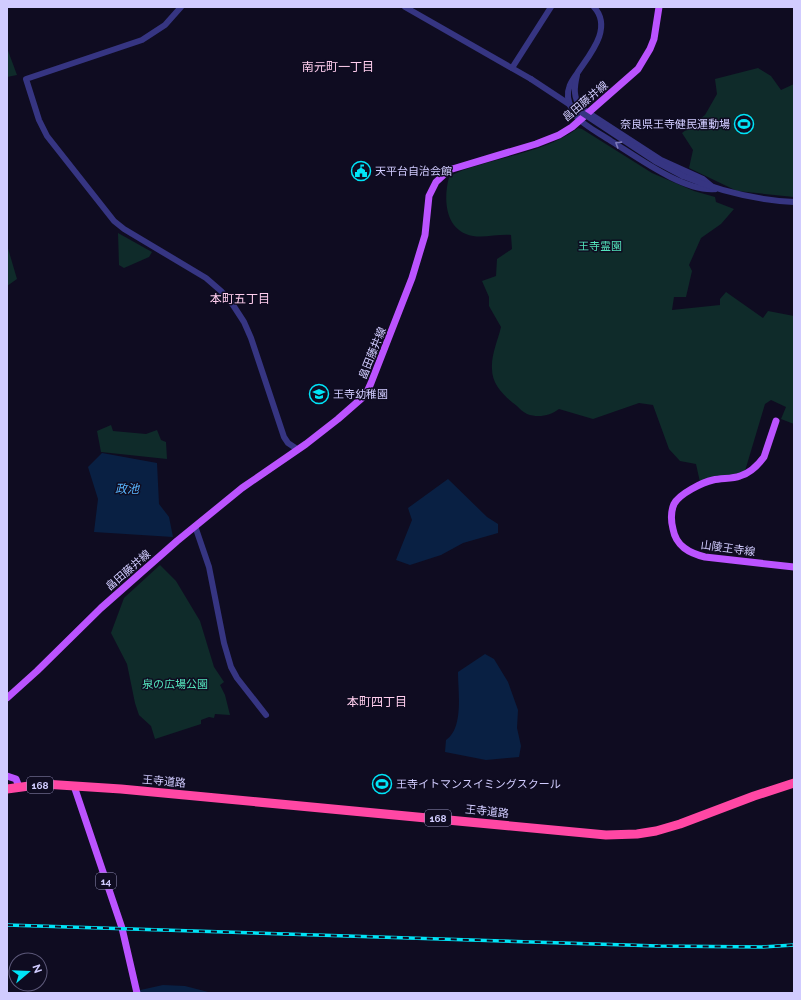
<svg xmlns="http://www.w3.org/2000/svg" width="801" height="1000" viewBox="0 0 801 1000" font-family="Raleway,'Noto Sans JP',sans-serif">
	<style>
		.green { fill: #0f2b2a }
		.water { fill: #092043 }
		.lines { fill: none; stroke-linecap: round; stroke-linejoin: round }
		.minor { stroke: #363582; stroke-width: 6 }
		.major { stroke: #bb53ff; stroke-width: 7 }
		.highway { stroke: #ff47a4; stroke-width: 9 }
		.rail-casing { stroke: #00e4f7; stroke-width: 3.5 }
		.rail { stroke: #0f0c21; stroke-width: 2; stroke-dasharray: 6; stroke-linecap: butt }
		.minor-bridge { stroke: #363582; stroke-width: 6 }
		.oneway { stroke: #7c79ba }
		.labels { text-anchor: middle; stroke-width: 3; stroke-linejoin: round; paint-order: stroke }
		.shield { fill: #0f0c21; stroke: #9792bc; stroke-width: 1 }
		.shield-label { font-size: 10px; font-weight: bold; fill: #d1ccff }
		.street-label { font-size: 11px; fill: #d1ccff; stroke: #0f0c21 }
		.poi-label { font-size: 11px; fill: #d1ccff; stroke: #0f0c21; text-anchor: start }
		.park-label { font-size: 11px; fill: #54e3bc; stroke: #0f0c21 }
		.neighbourhood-label { font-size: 12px; fill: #ffceee; stroke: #0f0c21 }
		.water-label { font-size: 12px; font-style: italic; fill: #5ab7ff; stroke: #0f0c21 }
	</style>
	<rect width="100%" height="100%" fill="#0f0c21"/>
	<g class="green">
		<polygon points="7,48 17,75 7,77"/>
		<polygon points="758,68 771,76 781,90 794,84 794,197 737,191 689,168 693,150 682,133 705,115 717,94 715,79"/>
		<path d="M578,128L582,129L652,173L694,191L715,197L716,202L734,209L721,224L701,238L689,265L692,271L686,297H674L672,310L720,305V299L726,292L763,318L768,311L794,316V424L781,419L786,407L771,400L765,404L745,471L733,476L700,482L696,464L680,461L669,449L653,405L639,403L593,419L559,409C550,416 538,418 527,414C523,412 520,409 517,406C505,397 492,385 492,369C491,355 498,340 501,327L489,306V297L482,281L496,276L497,259L512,249L511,235C499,234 484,238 473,236C445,231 443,200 449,177C460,170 473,167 486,163C517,154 551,148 578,128Z"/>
		<polygon points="118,233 152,252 149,257 124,268 119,265"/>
		<polygon points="7,245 17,279 7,286"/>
		<polygon points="111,425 113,431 146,434 157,430 161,440 166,442 167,459 101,452 97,431"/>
		<polygon points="160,565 176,581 200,621 214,667 224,682 220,685 225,695 230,715 215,714 214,718 209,717 201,720 201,724 155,739 151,726 139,715 135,703 127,664 111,633 124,598"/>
	</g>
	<g class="water">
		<polygon points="102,453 157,463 159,504 169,517 173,537 94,532 98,499 88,467"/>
		<polygon points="448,479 487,517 498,524 498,533 463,543 441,555 410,565 396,560 412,520 408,508"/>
		<path d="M485,654L494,659L508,682L518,710L517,728L521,746L519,757L486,760L445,752L446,740C464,728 458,691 458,672Z"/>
		<polygon points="163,985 185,986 212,993 127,993"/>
	</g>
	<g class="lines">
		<g class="minor">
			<polyline points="181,7 165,25 142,40 26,79 39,120 47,136 114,221 124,229 206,278 221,291 233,305 244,322 251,338 284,437 288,443 297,449"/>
			<polyline points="405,7 531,79"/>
			<path d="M594,7C613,28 590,54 578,72C573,80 567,86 568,97C569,103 572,111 576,116C584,126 601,134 611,141C637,157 684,192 715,189"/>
			<polyline points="512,68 551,7"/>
			<path d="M577,75C574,88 573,97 581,108L661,160L703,179L715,189"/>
			<path d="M683,176C719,191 755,200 794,202"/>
			<polyline points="195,526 209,567 224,643 231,667 237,678 266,715"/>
		</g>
		<g class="major">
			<path d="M776,421L764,457C758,465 750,473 740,476C732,479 722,478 713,480C703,482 679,494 674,504C671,511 671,521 673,529C676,546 689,553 705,557L794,567"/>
			<polyline points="7,698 37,671 101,608 177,541 242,488 306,444 338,419 362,398 367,392 371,383 412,278 425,235 429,196 436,182 449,170 536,144 559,135 572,127 638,69 650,49 654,39 659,7"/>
			<polyline points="7,776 16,779 19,787"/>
			<polyline points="74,786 122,928 137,993"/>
		</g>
		<polyline class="highway" points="7,789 44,784 121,789 606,835 637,834 656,831 680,824 754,796 794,783"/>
		<g class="rail-casing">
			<polyline id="rail" points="7,925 658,946 762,947 794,945"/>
		</g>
		<use href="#rail" class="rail"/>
		<polyline class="minor-bridge" points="531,79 655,161 683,176"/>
	</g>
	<defs><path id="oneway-chevron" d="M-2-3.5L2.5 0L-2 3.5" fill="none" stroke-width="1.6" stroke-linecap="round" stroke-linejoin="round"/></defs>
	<use class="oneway" href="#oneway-chevron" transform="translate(618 144) rotate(-148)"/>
	<defs>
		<g id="stadium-ring" transform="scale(1)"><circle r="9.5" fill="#0f0c21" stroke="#00e4f7" stroke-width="1.5"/><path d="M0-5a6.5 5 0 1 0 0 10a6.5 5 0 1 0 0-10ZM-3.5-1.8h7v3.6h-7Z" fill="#00e4f7"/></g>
		<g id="civic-ring" transform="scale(1)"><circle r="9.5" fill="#0f0c21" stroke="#00e4f7" stroke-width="1.5"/><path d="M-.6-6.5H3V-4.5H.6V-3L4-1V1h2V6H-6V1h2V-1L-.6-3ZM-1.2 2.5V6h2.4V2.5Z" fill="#00e4f7"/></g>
		<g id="school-ring" transform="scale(1)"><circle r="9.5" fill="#0f0c21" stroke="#00e4f7" stroke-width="1.5"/><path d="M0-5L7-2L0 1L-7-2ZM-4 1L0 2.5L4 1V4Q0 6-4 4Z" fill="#00e4f7"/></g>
	</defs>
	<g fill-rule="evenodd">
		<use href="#stadium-ring" x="744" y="124"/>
		<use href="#civic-ring" x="361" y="171"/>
		<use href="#school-ring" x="319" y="394"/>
		<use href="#stadium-ring" x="382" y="784"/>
	</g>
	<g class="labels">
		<g class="shield">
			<rect x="27" y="777" width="26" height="16" rx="3"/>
			<rect x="425" y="810" width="26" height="16" rx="3"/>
			<rect x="96" y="873" width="20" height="16" rx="3"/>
		</g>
		<g class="shield-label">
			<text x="40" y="789">168</text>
			<text x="438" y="822">168</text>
			<text x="106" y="885">14</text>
		</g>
		<g class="street-label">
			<text transform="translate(585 101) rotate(-40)" y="4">畠田藤井線</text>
			<text transform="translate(372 353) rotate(-68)" y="4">畠田藤井線</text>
			<text transform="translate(728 548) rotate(8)" y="4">山陵王寺線</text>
			<text transform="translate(128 570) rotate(-41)" y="4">畠田藤井線</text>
			<text transform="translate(164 781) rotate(5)" y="4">王寺道路</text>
			<text transform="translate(487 811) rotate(6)" y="4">王寺道路</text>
		</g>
		<g class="poi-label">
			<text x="730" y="128" text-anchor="end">奈良県王寺健民運動場</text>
			<text x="375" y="175">天平台自治会館</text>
			<text x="333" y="398">王寺幼稚園</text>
			<text x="396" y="788">王寺イトマンスイミングスクール</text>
		</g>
		<g class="park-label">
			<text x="600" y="250">王寺霊園</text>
			<text x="175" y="688">泉の広場公園</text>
		</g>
		<g class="neighbourhood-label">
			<text x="338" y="71">南元町一丁目</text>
			<text x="240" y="303">本町五丁目</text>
			<text x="377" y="706">本町四丁目</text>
		</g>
		<g class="water-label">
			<text x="127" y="493">政池</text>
		</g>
	</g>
	<rect width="801" height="1000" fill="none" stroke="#d1ccff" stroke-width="16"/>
	<g transform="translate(28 972) rotate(71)"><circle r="19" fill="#0f0c21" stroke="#5d597a"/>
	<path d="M0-3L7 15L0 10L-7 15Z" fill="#00e4f7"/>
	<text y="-6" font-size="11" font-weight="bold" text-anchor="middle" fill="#d1ccff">N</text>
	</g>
</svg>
